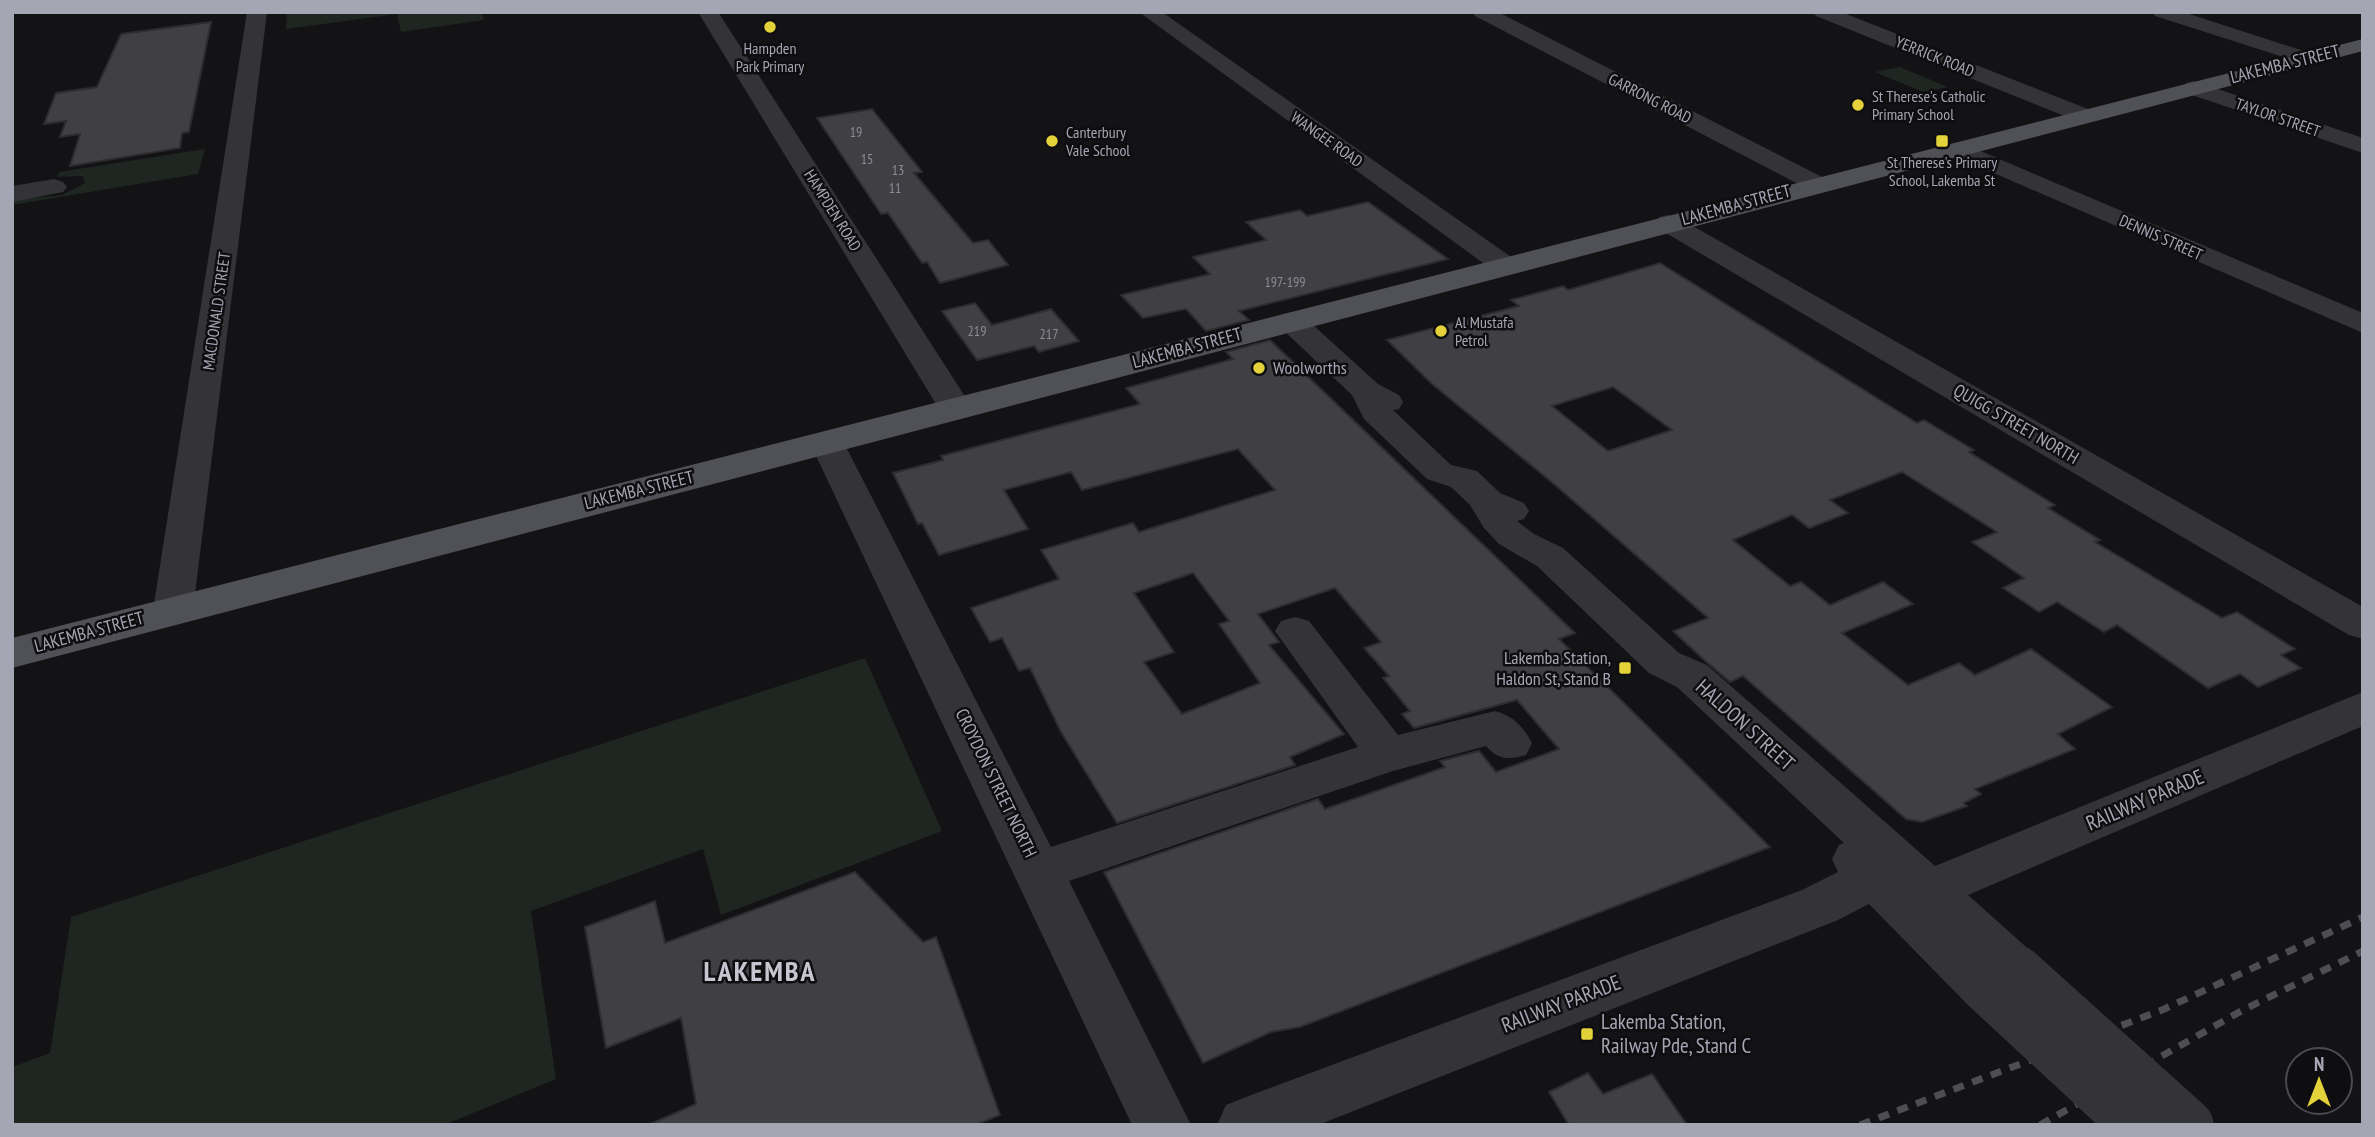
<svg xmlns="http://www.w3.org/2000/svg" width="2375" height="1137" viewBox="0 0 2375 1137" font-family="'PT Sans Narrow',sans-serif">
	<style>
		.green { fill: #1f2621 }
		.building { fill: #3f3f44; stroke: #2d2c2f; stroke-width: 2; fill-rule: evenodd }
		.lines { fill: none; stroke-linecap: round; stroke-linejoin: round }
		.minor { fill: #343438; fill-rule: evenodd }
		.major { fill: #505057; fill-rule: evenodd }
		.rail { stroke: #4d4d53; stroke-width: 7; stroke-dasharray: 11 9; stroke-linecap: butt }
		.minor-bridge { stroke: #343438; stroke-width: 51 }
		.poi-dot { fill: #e4d23a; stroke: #0e0d0f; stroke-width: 2.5 }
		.labels { text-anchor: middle; stroke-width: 5; stroke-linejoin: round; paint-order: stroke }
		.number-label { font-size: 14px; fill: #8c8c97 }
		.far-poi-label { font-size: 16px; fill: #a5a6b3; stroke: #0e0d0f; text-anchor: start }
		.far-street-label { font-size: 16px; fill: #a5a6b3; stroke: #0e0d0f }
		.street-label { font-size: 18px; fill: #a5a6b3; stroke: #0e0d0f }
		.poi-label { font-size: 18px; fill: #a5a6b3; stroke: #0e0d0f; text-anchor: start }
		.near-street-label { font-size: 21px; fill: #a5a6b3; stroke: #0e0d0f }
		.near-poi-label { font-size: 21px; fill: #a5a6b3; stroke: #0e0d0f; text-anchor: start }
		.near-district-label { font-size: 28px; font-weight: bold; letter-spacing: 2px; fill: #c5c6d0; stroke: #0e0d0f }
	</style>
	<rect width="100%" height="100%" fill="#131214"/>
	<g class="green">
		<polygon points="287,12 484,12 482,13 484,20 401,32 397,14 286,29"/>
		<polygon points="1900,67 1948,87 1923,92 1875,72"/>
		<polygon points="205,149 198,174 12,205 12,200 62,195 85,183 83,176 57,177 59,172"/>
		<polygon points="865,658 942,831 721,915 703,849 531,911 556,1079 444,1125 12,1125 12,1067 50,1053 71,917"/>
	</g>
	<g class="building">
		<polygon points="211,22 189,132 182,133 180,148 70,166 80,134 60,137 66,121 44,124 56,93 97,87 121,34"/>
		<polygon points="872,109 922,172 914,173 967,236 973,243 988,240 1008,265 940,283 927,262 922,263 888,213 881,214 817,118"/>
		<polygon points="1368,202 1448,259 1239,311 1249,320 1206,331 1186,309 1143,318 1121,295 1210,274 1193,257 1266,240 1246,222 1300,210 1307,216"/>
		<path d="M1660,263L1917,423L1924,420L1974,450L1969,452L2055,505L2048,508L2100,540L2095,542L2222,618L2237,612L2295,649L2281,655L2301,668L2258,687L2240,674L2208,688L2117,625L2104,632L2057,602L2039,612L2003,588L2024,578L1972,542L1997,532L1902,472L1830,500L1848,513L1809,528L1792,515L1733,540L1790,586L1801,582L1830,605L1883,582L1913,604L1842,633L1908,685L1959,663L1975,675L2031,649L2112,707L2058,734L2075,749L1975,789L1981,794L1964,803L1967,806L1922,822L1906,819L1743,676L1730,682L1703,659L1673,631L1708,618L1554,484L1432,384L1387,340L1519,306L1511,300L1563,286L1568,290ZM1613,387L1672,430L1608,451L1552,406Z"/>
		<polygon points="975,303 992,325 1051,309 1079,341 1039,352 1034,346 977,360 942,311"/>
		<path d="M1270,340L1575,633L1559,639L1770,847L1300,1027L1271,1032L1203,1063L1104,872L1318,799L1325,809L1445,767L1440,761L1479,751L1496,772L1559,749L1517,700L1414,728L1402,714L1410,711L1383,678L1389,676L1364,648L1381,642L1335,588L1258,614L1279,642L1269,645L1344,734L1290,757L1295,765L1117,823L1061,732L1030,668L1019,671L1002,638L990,642L971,608L1059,579L1041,550L1133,523L1139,532L1275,490L1238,449L1082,490L1071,472L1004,490L1028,529L939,555L922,523L918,524L893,473L943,460L941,456L1140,404L1126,388L1233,359L1226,352ZM1193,573L1229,621L1219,624L1260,683L1182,714L1144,662L1174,652L1134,593Z"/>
		<polygon points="855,872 923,942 936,937 1000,1115 975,1125 648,1125 696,1104 681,1018 606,1048 585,927 655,901 665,943"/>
		<polygon points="1588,1073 1603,1094 1652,1074 1687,1125 1569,1125 1549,1092"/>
	</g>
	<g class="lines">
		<g class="minor">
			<polygon points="247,12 267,12 193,610 187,620 173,624 159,620 153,610"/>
			<polygon points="698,12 718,12 973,409 968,416 956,419 944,416 939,409"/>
			<polygon points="1139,12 1162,12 1514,259 1518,265 1514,271 1504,273 1494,271"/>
			<polygon points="1472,12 1498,12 1826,179 1830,184 1826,189 1817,192 1808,189 1475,16"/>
			<polygon points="1813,12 1841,12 2093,111 2097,116 2093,121 2077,121 1816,16"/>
			<polygon points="2152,12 2183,12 2313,54 2317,58 2313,62 2299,62 2155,16"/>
			<polygon points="2194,81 2363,138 2363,153 2186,93 2183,88 2186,83"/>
			<polygon points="1959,142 2363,313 2363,333 1950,154 1947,149 1950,144"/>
			<polygon points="54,179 63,182 67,187 63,192 12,202 12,186"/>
			<polygon points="1668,215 1677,217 2363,607 2363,639 2349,635 1659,229 1655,223 1659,217"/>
			<polygon points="1291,312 1302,315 1378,384 1399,395 1403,402 1399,409 1393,410 1451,465 1477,471 1500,493 1524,503 1529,511 1524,519 1517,521 1534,534 1563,548 1679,653 1707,665 1935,866 2363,692 2363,726 1968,895 2035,955 2043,971 2035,987 2017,994 2010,992 2005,1004 1986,1011 1967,1004 1869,904 1838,920 1318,1125 1217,1125 1226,1105 1246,1097 1802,890 1838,872 1832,859 1839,845 1844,843 1677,687 1649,673 1537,566 1499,544 1484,528 1470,505 1451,487 1427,479 1364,419 1352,395 1280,327 1276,321 1280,315"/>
			<path d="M827,433L839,436L844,443L1051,847L1358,747L1275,631L1281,621L1295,617L1309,621L1398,735L1495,711C1513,716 1523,726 1532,743L1526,755C1509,760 1498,760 1486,746L1393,771L1069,881L1191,1125H1132L810,443L815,436Z"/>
		</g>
		<polygon class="major" points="2363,39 2363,51 12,668 12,638"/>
		<g class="rail">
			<polyline points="1860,1125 2162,1010 2363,917"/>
			<polyline points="2040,1125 2243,1010 2363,951"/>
		</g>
		<g class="minor-bridge">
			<polyline points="2017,971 2188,1125"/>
			<polyline points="1986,987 2135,1125"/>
		</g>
	</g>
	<g class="poi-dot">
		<circle cx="770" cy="27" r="7"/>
		<circle cx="1858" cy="105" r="7"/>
		<circle cx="1052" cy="141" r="7"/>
		<rect x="1935" y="134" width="14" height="14" rx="3.5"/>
		<circle cx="1441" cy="331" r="7"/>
		<circle cx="1259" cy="368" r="7"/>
		<rect x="1618" y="661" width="14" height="14" rx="3.5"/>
		<rect x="1580" y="1027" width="14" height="14" rx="3.5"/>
	</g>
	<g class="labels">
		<g class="number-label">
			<text x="856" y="137">19</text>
			<text x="867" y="164">15</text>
			<text x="898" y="175">13</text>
			<text x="895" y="193">11</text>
			<text x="1285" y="287">197-199</text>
			<text x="977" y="336">219</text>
			<text x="1049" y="339">217</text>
		</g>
		<g class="far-poi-label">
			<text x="770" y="54" text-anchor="middle">Hampden<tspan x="770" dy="18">Park Primary</tspan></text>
			<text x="1872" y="102">St Therese's Catholic<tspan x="1872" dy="18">Primary School</tspan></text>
			<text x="1066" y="138">Canterbury<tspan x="1066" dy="18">Vale School</tspan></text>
			<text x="1942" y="168" text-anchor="middle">St Therese's Primary<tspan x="1942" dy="18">School, Lakemba St</tspan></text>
			<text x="1455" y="328">Al Mustafa<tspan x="1455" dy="18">Petrol</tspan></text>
		</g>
		<g class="far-street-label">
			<text transform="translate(1935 56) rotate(22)" y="6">YERRICK ROAD</text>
			<text transform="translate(1650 98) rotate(27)" y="6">GARRONG ROAD</text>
			<text transform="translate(2278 117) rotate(19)" y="6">TAYLOR STREET</text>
			<text transform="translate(1327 139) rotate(35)" y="6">WANGEE ROAD</text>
			<text transform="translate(833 210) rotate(58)" y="6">HAMPDEN ROAD</text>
			<text transform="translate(2161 237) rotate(24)" y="6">DENNIS STREET</text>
			<text transform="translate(216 311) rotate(-82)" y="6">MACDONALD STREET</text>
		</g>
		<g class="street-label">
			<text transform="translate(2285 64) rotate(-14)" y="6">LAKEMBA STREET</text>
			<text transform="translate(1736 205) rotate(-15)" y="6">LAKEMBA STREET</text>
			<text transform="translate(1187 348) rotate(-15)" y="6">LAKEMBA STREET</text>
			<text transform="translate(2016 424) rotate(30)" y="6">QUIGG STREET NORTH</text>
			<text transform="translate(639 490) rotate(-14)" y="6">LAKEMBA STREET</text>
			<text transform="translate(89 632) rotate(-15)" y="6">LAKEMBA STREET</text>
			<text transform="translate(996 783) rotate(64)" y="6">CROYDON STREET NORTH</text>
		</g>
		<g class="poi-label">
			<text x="1273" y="374">Woolworths</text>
			<text x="1611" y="664" text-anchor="end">Lakemba Station,<tspan x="1611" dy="21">Haldon St, Stand B</tspan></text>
		</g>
		<g class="near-street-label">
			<text transform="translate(1745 725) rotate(42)" y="7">HALDON STREET</text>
			<text transform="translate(2145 800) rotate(-23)" y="7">RAILWAY PARADE</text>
			<text transform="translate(1561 1004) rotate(-21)" y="7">RAILWAY PARADE</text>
		</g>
		<g class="near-poi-label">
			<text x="1601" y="1029">Lakemba Station,<tspan x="1601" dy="24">Railway Pde, Stand C</tspan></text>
		</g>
		<g class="near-district-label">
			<text x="760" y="981">LAKEMBA</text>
		</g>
	</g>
	<rect width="2375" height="1137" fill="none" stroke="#a5a6b3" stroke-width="28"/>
	<g transform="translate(2319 1081)"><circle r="33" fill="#0e0d0f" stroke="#4a4a51" stroke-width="2"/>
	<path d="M0-5L12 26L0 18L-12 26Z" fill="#e4d23a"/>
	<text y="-10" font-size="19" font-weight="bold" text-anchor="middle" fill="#a5a6b3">N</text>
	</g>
</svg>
